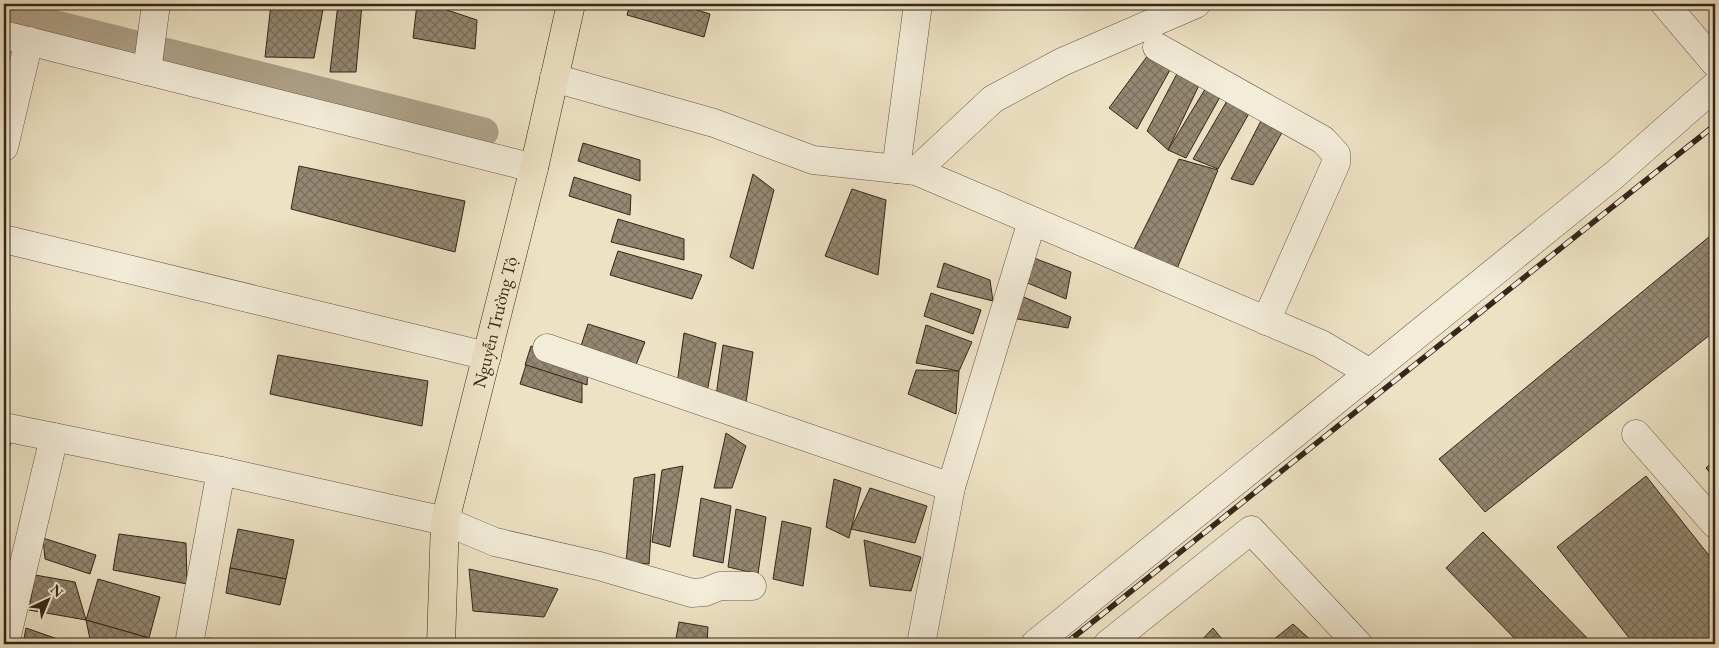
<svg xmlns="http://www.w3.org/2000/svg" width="1719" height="648" viewBox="0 0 1719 648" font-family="'EB Garamond',serif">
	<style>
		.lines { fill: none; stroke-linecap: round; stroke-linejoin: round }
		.canal { stroke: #aea28a; stroke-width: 29 }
		.building { fill: url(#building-cross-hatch); stroke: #352719 }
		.minor-casing { stroke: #635644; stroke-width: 29 }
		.major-casing { stroke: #352719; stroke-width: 29 }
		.minor { stroke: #f3ecd9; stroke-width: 28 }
		.major { stroke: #ede2c4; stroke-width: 28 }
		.rail-casing { stroke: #352719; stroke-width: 5.5 }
		.rail { stroke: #f3ecd9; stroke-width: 4; stroke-dasharray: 11; stroke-linecap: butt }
		.labels { text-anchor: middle; stroke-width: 4; stroke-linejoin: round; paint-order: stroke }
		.street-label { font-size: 18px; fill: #352719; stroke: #f3ecd9 }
	</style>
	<defs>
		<pattern id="building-cross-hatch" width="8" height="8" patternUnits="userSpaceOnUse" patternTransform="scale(1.25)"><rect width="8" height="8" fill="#958872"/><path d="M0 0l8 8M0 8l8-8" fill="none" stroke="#7a6f5d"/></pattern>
	</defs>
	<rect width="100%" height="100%" fill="#ede2c4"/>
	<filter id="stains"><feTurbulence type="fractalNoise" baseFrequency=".004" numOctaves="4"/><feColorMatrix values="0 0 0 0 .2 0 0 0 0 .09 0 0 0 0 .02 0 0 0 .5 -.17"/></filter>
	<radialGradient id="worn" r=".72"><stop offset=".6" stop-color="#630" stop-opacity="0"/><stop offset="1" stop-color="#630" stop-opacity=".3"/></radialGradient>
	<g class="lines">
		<polyline class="canal" points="4,12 484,132"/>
	</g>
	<g class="building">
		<polygon points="271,4 324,4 314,58 265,57"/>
		<polygon points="338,4 362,4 356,72 330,72"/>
		<polygon points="417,4 429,4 477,20 475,49 413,38"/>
		<polygon points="457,4 479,4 479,10"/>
		<polygon points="630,4 678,4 710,14 704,37 627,15"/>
		<polygon points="1154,47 1175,61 1137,129 1109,108"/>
		<polygon points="1181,66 1202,79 1168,150 1147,131"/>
		<polygon points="1207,86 1220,97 1186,158 1168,150"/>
		<polygon points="1231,94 1252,108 1218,169 1193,159"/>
		<polygon points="1265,113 1285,127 1253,185 1231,179"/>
		<polygon points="583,143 640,160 640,181 578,161"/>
		<polygon points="1179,159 1218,170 1176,271 1133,251"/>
		<polygon points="299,166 465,201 455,252 291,209"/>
		<polygon points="753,174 774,190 753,269 730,257"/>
		<polygon points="574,177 631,195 630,215 569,196"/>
		<polygon points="852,189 886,200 878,275 825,256"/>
		<polygon points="618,219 684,239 684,260 611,242"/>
		<polygon points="1715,232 1715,331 1485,512 1439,459"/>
		<polygon points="618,251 702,275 692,299 610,275"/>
		<polygon points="1026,255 1071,272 1066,299 1018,279"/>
		<polygon points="944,263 990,280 993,301 937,287"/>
		<polygon points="931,293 981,310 973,334 924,316"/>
		<polygon points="1019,295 1071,317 1068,328 1012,318"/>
		<polygon points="588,324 645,342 632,375 580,349"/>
		<polygon points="926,325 972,342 959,371 916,363"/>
		<polygon points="684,333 716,343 706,398 676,392"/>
		<polygon points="723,345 753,352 745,410 715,403"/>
		<polygon points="531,346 588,364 587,385 525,365"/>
		<polygon points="278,355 428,381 422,426 270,394"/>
		<polygon points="526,365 582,383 582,403 520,384"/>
		<polygon points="916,370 959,371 956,414 908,394"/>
		<polygon points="4,427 13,429 5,472 4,472"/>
		<polygon points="726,433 746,446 732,488 714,488"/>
		<polygon points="1715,459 1715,479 1706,468"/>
		<polygon points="683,466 670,547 652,542 662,470"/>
		<polygon points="655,474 649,564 626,562 634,478"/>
		<polygon points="1646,476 1715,563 1715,644 1634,644 1557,547"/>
		<polygon points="834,479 861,488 849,538 826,527"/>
		<polygon points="870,488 927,506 915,543 851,529"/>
		<polygon points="701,498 731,506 723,563 693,556"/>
		<polygon points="736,509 766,517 758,574 728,567"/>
		<polygon points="782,521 811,528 803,586 773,579"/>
		<polygon points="238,529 294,540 286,579 230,568"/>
		<polygon points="1483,532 1593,644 1520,644 1446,568"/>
		<polygon points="119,534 186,543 187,584 113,570"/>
		<polygon points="43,538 96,555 90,574 45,559"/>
		<polygon points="864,540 921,557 911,591 870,586"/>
		<polygon points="230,568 286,579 280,605 226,593"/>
		<polygon points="469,569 558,589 544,617 473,611"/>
		<polygon points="35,575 75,582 86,620 29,610"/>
		<polygon points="98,579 160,597 149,638 86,620"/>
		<polygon points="86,620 149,638 149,644 91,644"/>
		<polygon points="679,622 708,627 707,644 675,644"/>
		<polygon points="1293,624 1314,643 1268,644"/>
		<polygon points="26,628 72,644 23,644"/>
		<polygon points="1213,628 1226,644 1198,644"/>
		<polygon points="207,638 249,644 206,644"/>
	</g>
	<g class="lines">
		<g class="minor-casing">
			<g id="minor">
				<polyline points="1665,4 1715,63"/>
				<polyline points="4,35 534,168"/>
				<polyline points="1157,47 1323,140 1336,154 1336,163 1266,321"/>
				<polyline points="147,71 156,4"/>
				<polyline points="554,78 714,123 813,160 916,171 1321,344 1370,373"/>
				<polyline points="4,147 29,41"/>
				<polyline points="896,169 918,4"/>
				<polyline points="916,171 993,99 1062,62 1196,4"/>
				<polyline points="4,239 487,356"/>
				<polyline points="547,348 951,487"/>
				<polyline points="4,427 221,471 445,521 495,542 599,566 692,593 705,592 720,586 752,586"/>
				<polyline points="1636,434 1715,524"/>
				<polyline points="5,644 54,437"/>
				<polyline points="189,644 221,471"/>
				<polyline points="921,644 951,487 1032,221"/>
				<polyline points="1035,644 1613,176 1715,86"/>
				<polyline points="1108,644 1251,530 1358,644"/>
			</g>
		</g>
		<g class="major-casing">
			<g id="major">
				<path id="s1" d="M441,644L445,521L534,168L571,4"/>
			</g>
		</g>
		<use href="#minor" class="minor"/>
		<use href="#major" class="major"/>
		<g class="rail-casing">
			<polyline id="rail" points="1065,644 1715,125"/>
		</g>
		<use href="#rail" class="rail"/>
	</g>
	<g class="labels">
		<g class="street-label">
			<text dy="6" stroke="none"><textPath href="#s1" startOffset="328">Nguyễn Trường Tộ</textPath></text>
		</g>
	</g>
	<rect width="1719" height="648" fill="none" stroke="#ede2c4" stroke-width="20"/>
	<rect x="5" y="5" width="1709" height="638" fill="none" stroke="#352719" stroke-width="2.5"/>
	<rect x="10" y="10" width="1699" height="628" fill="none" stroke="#352719"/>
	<g transform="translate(48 600) rotate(44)" stroke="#f3ecd9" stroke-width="4" paint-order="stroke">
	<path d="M0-4L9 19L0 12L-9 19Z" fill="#352719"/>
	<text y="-8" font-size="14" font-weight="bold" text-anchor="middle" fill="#352719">N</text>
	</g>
	<rect width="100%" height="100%" filter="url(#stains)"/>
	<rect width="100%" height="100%" fill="url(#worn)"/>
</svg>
